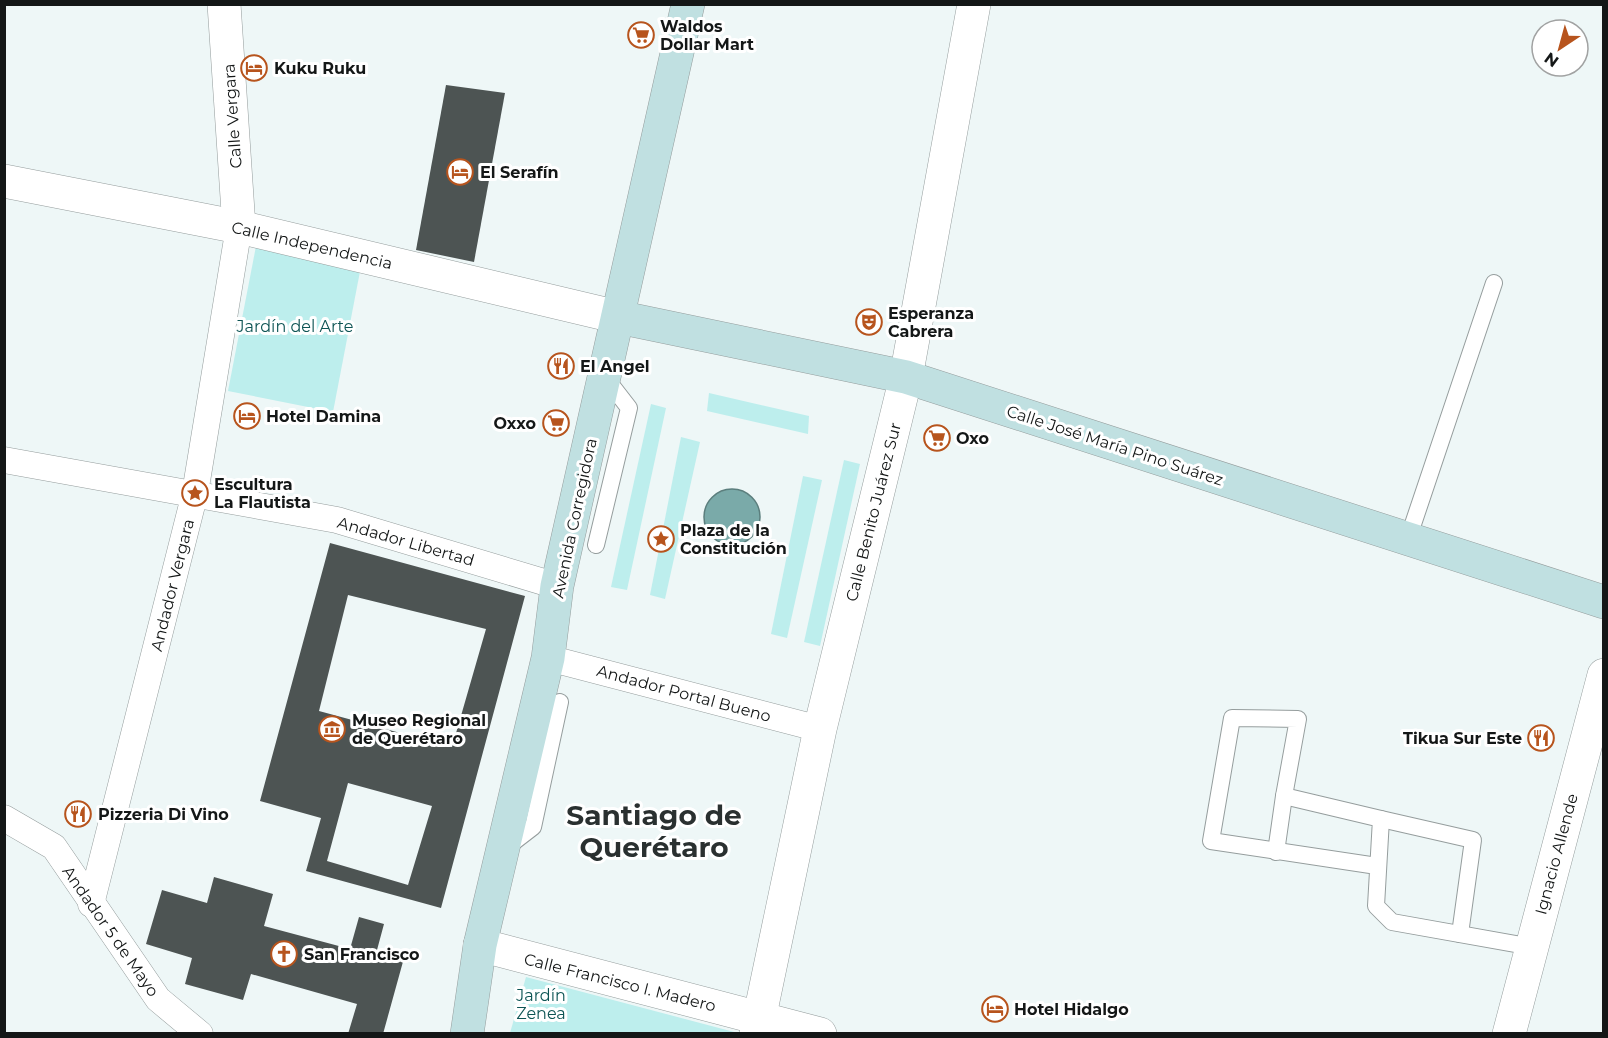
<svg xmlns="http://www.w3.org/2000/svg" width="1608" height="1038" viewBox="0 0 1608 1038" font-family="Montserrat,sans-serif">
	<style>
		.green { fill: #bdeeed }
		.water { fill: #7aaaa9; stroke: #5b7e7d; stroke-width: 1.5 }
		.building { fill: #4d5453; fill-rule: evenodd }
		.lines { fill: none; stroke-linecap: round; stroke-linejoin: round }
		.service-casing { stroke: #959d9d; stroke-width: 18 }
		.pedestrian-casing { stroke: #959d9d; stroke-width: 27 }
		.minor-casing { stroke: #959d9d; stroke-width: 34 }
		.tertiary-casing { stroke: #959d9d; stroke-width: 34 }
		.secondary-casing { stroke: #959d9d; stroke-width: 34 }
		.service { stroke: #fff; stroke-width: 16 }
		.pedestrian { stroke: #fff; stroke-width: 26 }
		.minor { stroke: #fff; stroke-width: 33 }
		.tertiary { stroke: #fff; stroke-width: 33 }
		.secondary { stroke: #c0e0e1; stroke-width: 33 }
		.labels { text-anchor: middle; stroke-width: 6; stroke-linejoin: round; paint-order: stroke }
		.poi-label { font-size: 16px; font-weight: bold; fill: #141717; stroke: #fff; text-anchor: start }
		.street-label { font-size: 16px; fill: #141717; stroke: #fff }
		.park-label { font-size: 16px; fill: #0d5454; stroke: #fff }
		.town-label { font-size: 28px; font-weight: bold; fill: #2a3030; stroke: #fff }
	</style>
	<rect width="100%" height="100%" fill="#eef7f7"/>
	<g class="green">
		<polygon points="257,241 362,261 333,412 228,391"/>
		<polygon points="709,393 809,416 808,434 707,411"/>
		<polygon points="651,404 666,408 627,590 611,587"/>
		<polygon points="681,437 700,442 665,599 650,595"/>
		<polygon points="844,460 860,464 820,646 804,642"/>
		<polygon points="803,476 822,480 787,638 771,634"/>
		<polygon points="526,977 738,1033 510,1033"/>
	</g>
	<circle class="water" cx="732" cy="517" r="28"/>
	<g class="building">
		<polygon points="446,85 505,93 474,262 416,250"/>
		<path d="M330,543L525,596L441,908L306,871L321,818L260,801ZM348,595L486,629L452,747L319,711ZM348,783L432,806L408,885L327,861Z"/>
		<polygon points="214,877 273,894 264,926 350,949 359,917 384,924 377,950 404,958 383,1034 348,1034 357,1004 251,974 243,1000 185,984 192,958 146,944 162,890 207,903"/>
	</g>
	<g class="lines">
		<g class="service-casing">
			<g id="service">
				<polyline points="1408,539 1494,283"/>
				<polyline points="596,545 629,408 605,377"/>
				<polyline points="1381,819 1473,840 1460,934"/>
				<polyline points="507,847 533,827 560,702"/>
				<polyline points="1276,852 1284,796"/>
				<polyline points="1377,866 1211,841 1232,718 1298,719 1284,796 1381,819 1376,906 1392,922 1532,947"/>
			</g>
		</g>
		<g class="pedestrian-casing">
			<g id="pedestrian">
				<polyline points="4,460 337,520 557,586"/>
				<polyline points="548,658 820,729"/>
				<polyline points="4,818 54,847 158,999 200,1034"/>
				<polyline points="91,904 195,493 239,227"/>
			</g>
		</g>
		<g class="minor-casing">
			<g id="minor">
				<polyline points="224,4 239,227"/>
				<polyline points="480,945 820,1034"/>
				<polyline points="1509,1034 1604,675"/>
			</g>
		</g>
		<g class="tertiary-casing">
			<g id="tertiary">
				<polyline points="4,181 239,227 618,317"/>
				<polyline points="756,1034 820,729 906,377 974,4"/>
			</g>
		</g>
		<g class="secondary-casing">
			<g id="secondary">
				<polyline points="618,317 906,377 1604,602"/>
				<polyline points="467,1034 480,945 548,658 557,586 688,4"/>
			</g>
		</g>
		<use href="#service" class="service"/>
		<use href="#pedestrian" class="pedestrian"/>
		<use href="#minor" class="minor"/>
		<use href="#tertiary" class="tertiary"/>
		<use href="#secondary" class="secondary"/>
	</g>
	<defs>
		<g id="supermarket-ring" transform="scale(1.35)"><circle r="9.5" fill="#fff" stroke="#b7541d" stroke-width="1.5"/><path d="M-6-5.5h2.5l.6 2H6L4.5 2H-2.5L-4.4-4H-6ZM-1.5 3.2a1.3 1.3 0 1 0 .1 0ZM3 3.2a1.3 1.3 0 1 0 .1 0Z" fill="#b7541d"/></g>
		<g id="hotel-ring" transform="scale(1.35)"><circle r="9.5" fill="#fff" stroke="#b7541d" stroke-width="1.5"/><path d="M-6-4.5h1.5V1H6V5H4.5V3h-9V5H-6ZM-4 0a1.8 1.8 0 1 1 3.6 0ZM.5 0V-2.5h3Q6-2.5 6 0Z" fill="#b7541d"/></g>
		<g id="theatre-ring" transform="scale(1.35)"><circle r="9.5" fill="#fff" stroke="#b7541d" stroke-width="1.5"/><path d="M-5-5.5Q0-4 5-5.5V0Q5 5 0 6Q-5 5-5 0ZM-3.3-2.5H-1v1.5H-3.3ZM1-2.5H3.3v1.5H1ZM-2.8 1Q0 5.5 2.8 1Z" fill="#b7541d"/></g>
		<g id="restaurant-ring" transform="scale(1.35)"><circle r="9.5" fill="#fff" stroke="#b7541d" stroke-width="1.5"/><path d="M-5-6h1v4h1v-4h1v4h1v-4h1v5L-1.5 .5V6h-2V.5L-5-1ZM5-6V6H3V1.5H1.5Q1.5-4 5-6Z" fill="#b7541d"/></g>
		<g id="sight-ring" transform="scale(1.35)"><circle r="9.5" fill="#fff" stroke="#b7541d" stroke-width="1.5"/><path d="M0-6L1.8-2.2L6-1.7L2.9 1.2L3.7 5.4L0 3.3L-3.7 5.4L-2.9 1.2L-6-1.7L-1.8-2.2Z" fill="#b7541d"/></g>
		<g id="museum-ring" transform="scale(1.35)"><circle r="9.5" fill="#fff" stroke="#b7541d" stroke-width="1.5"/><path d="M0-6L6-3V-2H-6V-3ZM-5-1h2V3h-2ZM-1-1h2V3h-2ZM3-1h2V3H3ZM-6 4H6V6H-6Z" fill="#b7541d"/></g>
		<g id="church-ring" transform="scale(1.35)"><circle r="9.5" fill="#fff" stroke="#b7541d" stroke-width="1.5"/><path d="M-1.2-6h2.4v3.5h3.3v2.4h-3.3V6h-2.4V-.1h-3.3v-2.4h3.3Z" fill="#b7541d"/></g>
	</defs>
	<g fill-rule="evenodd">
		<use href="#supermarket-ring" x="641" y="35"/>
		<use href="#hotel-ring" x="254" y="68"/>
		<use href="#hotel-ring" x="460" y="172"/>
		<use href="#theatre-ring" x="869" y="322"/>
		<use href="#restaurant-ring" x="561" y="366"/>
		<use href="#hotel-ring" x="247" y="416"/>
		<use href="#supermarket-ring" x="556" y="423"/>
		<use href="#supermarket-ring" x="937" y="438"/>
		<use href="#sight-ring" x="195" y="493"/>
		<use href="#sight-ring" x="661" y="539"/>
		<use href="#museum-ring" x="332" y="729"/>
		<use href="#restaurant-ring" x="1541" y="738"/>
		<use href="#restaurant-ring" x="78" y="814"/>
		<use href="#church-ring" x="284" y="954"/>
		<use href="#hotel-ring" x="995" y="1009"/>
	</g>
	<g class="labels">
		<g class="poi-label">
			<text x="660" y="32">Waldos<tspan x="660" dy="18">Dollar Mart</tspan></text>
			<text x="274" y="74">Kuku Ruku</text>
			<text x="480" y="178">El Serafín</text>
			<text x="888" y="319">Esperanza<tspan x="888" dy="18">Cabrera</tspan></text>
			<text x="580" y="372">El Angel</text>
			<text x="266" y="422">Hotel Damina</text>
			<text x="536" y="429" text-anchor="end">Oxxo</text>
			<text x="956" y="444">Oxo</text>
			<text x="214" y="490">Escultura<tspan x="214" dy="18">La Flautista</tspan></text>
			<text x="680" y="536">Plaza de la<tspan x="680" dy="18">Constitución</tspan></text>
			<text x="352" y="726">Museo Regional<tspan x="352" dy="18">de Querétaro</tspan></text>
			<text x="1522" y="744" text-anchor="end">Tikua Sur Este</text>
			<text x="98" y="820">Pizzeria Di Vino</text>
			<text x="304" y="960">San Francisco</text>
			<text x="1014" y="1015">Hotel Hidalgo</text>
		</g>
		<g class="street-label">
			<text transform="translate(232 116) rotate(-94)" y="6">Calle Vergara</text>
			<text transform="translate(312 245) rotate(13)" y="6">Calle Independencia</text>
			<text transform="translate(1115 445) rotate(18)" y="6">Calle José María Pino Suárez</text>
			<text transform="translate(873 512) rotate(-76)" y="6">Calle Benito Juárez Sur</text>
			<text transform="translate(574 518) rotate(-78)" y="6">Avenida Corregidora</text>
			<text transform="translate(406 541) rotate(16)" y="6">Andador Libertad</text>
			<text transform="translate(172 585) rotate(-76)" y="6">Andador Vergara</text>
			<text transform="translate(684 693) rotate(15)" y="6">Andador Portal Bueno</text>
			<text transform="translate(1556 854) rotate(-75)" y="6">Ignacio Allende</text>
			<text transform="translate(111 931) rotate(55)" y="6">Andador 5 de Mayo</text>
			<text transform="translate(620 982) rotate(14)" y="6">Calle Francisco I. Madero</text>
		</g>
		<g class="park-label">
			<text x="295" y="332">Jardín del Arte</text>
			<text x="541" y="1001">Jardín<tspan x="541" dy="18">Zenea</tspan></text>
		</g>
		<g class="town-label">
			<text x="654" y="825">Santiago de<tspan x="654" dy="32">Querétaro</tspan></text>
		</g>
	</g>
	<rect width="1608" height="1038" fill="none" stroke="#141717" stroke-width="12"/>
	<g transform="translate(1560 48) rotate(216)"><circle r="28" fill="#ffffff" stroke="#a1a2a2" stroke-width="1.5"/>
	<path d="M0-4.5L10 22L0 15L-10 22Z" fill="#b7541d"/>
	<text y="-9" font-size="16" font-weight="bold" text-anchor="middle" fill="#141717">N</text>
	</g>
</svg>
